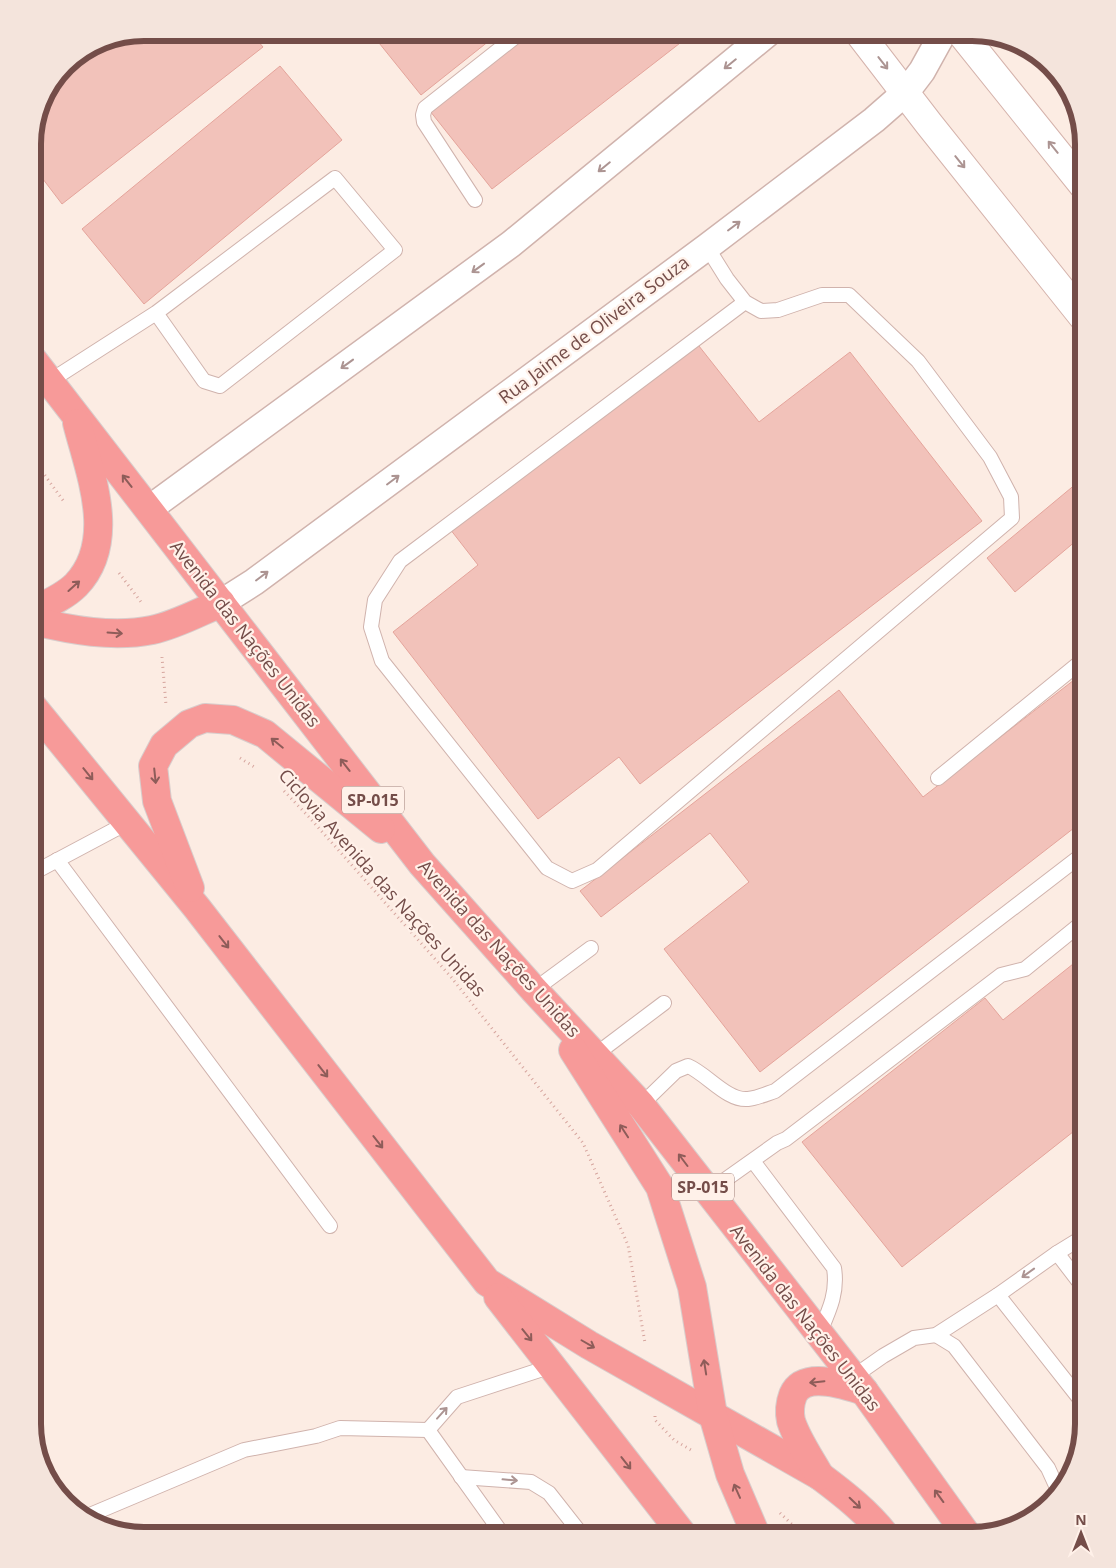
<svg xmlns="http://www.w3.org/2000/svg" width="1116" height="1568" viewBox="0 0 1116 1568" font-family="'Open Sans',sans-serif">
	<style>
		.building { fill: #f2c2ba; stroke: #e4a49b }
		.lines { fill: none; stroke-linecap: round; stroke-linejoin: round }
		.lane-casing { stroke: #d0b3ad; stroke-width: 16 }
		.street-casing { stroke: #d0b3ad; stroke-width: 29 }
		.secondary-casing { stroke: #d5b3ac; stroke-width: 30 }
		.highway-casing { stroke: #d8cdcc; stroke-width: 30 }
		.path { stroke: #d6a59e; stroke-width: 3; stroke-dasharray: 1 4; stroke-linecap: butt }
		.lane { stroke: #fff; stroke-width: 14 }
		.street { stroke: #fff; stroke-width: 26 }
		.secondary { stroke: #fff; stroke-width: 28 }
		.highway { stroke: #f79a99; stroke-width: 28 }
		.oneway { stroke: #ac9492 }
		.oneway2 { stroke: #8e5c59 }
		.labels { text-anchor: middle; stroke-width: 4.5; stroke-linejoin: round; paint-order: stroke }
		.shield { fill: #fff1e9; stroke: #9e7e79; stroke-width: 1 }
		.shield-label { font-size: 16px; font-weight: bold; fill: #744d49 }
		.street-label { font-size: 18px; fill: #744d49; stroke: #fff1e9 }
		.rim { fill: none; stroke: #744d49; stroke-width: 6 }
	</style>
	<rect width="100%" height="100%" fill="#fcece3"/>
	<g class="building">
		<polygon points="145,32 251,33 263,47 62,204 33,166 33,137 44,95 49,88 112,39"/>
		<polygon points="371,33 499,33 421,95"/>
		<polygon points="530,33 693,33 492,189 430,111"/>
		<polygon points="280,66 342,140 144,304 82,229"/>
		<polygon points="695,341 759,422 850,352 982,521 640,784 619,757 538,819 393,632 478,565 450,529"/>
		<polygon points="1083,478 1083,535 1015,592 987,558"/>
		<polygon points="1083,673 1083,821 760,1072 664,949 749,882 710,833 601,917 580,891 839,690 923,797"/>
		<polygon points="1083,956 1083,1124 902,1267 802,1142 985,998 1003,1020"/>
	</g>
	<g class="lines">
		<g class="lane-casing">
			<g id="lane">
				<polyline points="475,200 424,122 423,115 425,108 520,33"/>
				<polyline points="707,247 727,279 745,302 761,311 778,310 822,295 849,295 918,361 990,457 1011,497 1012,518 597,870 572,881 547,868 382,661 371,627 375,600 400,561 745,302"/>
				<polyline points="50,381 156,313 335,178 395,250 220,386 204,381 156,313"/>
				<polyline points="938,778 1083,660"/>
				<polyline points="57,860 330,1226"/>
				<polyline points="33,873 127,823"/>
				<polyline points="534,990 591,948"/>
				<polyline points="595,1055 664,1003"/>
				<path d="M641,1105L676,1071L688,1066C707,1074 727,1101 748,1099C757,1098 766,1094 775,1091L1083,854"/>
				<path d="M753,1161L834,1268C838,1293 829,1311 819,1334"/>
				<polyline points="708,1192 777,1143 786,1139 1001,975 1025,969 1083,922"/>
				<polyline points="1057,1253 1083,1287"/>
				<polyline points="998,1295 1083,1403"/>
				<polyline points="936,1335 954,1346 1048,1468 1058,1490"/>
				<polyline points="853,1377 883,1356 914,1338 936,1335 998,1295 1057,1253 1083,1237"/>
				<polyline points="428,1430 503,1535"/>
				<polyline points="461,1477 531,1482 549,1493 582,1535"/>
				<polyline points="85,1517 244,1450 316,1436 340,1428 428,1430 457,1397 552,1366"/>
			</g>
		</g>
		<g class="street-casing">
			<g id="street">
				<polyline points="149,509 511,244 768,33"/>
				<polyline points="221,603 254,582 707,247 874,120 906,92 922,71 943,33"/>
			</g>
		</g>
		<g class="secondary-casing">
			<g id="secondary">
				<polyline points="859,33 929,124 1083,317"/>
				<polyline points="961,33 1083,185"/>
			</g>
		</g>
		<g class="highway-casing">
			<g id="highway">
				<polyline points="33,360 422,864 534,990 641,1105 864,1391 967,1535"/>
				<path d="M33,611C47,604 64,597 76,585C118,541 90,474 77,423"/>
				<path d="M33,621C71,630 113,638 152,630C176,625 199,612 221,603"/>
				<path d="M33,707L197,908L487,1282L589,1345L820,1476C844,1494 867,1512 885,1535"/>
				<polyline points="190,888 157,801 153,766 164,745 189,724 205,718 233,720 265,734 381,829"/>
				<polyline points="573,1050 660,1187 692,1287 713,1415 730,1474 756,1535"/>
				<polyline points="498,1297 683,1535"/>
				<path d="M820,1476C810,1458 797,1440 791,1421C789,1412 790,1403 793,1395C804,1370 845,1385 864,1391"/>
			</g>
		</g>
		<g class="path">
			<polyline points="33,459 65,503"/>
			<polyline points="119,573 141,602"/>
			<polyline points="162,657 166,705"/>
			<polyline points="240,758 256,768"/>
			<polyline points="284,791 309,817 451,977 583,1143 628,1245 645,1343"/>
			<polyline points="655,1416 655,1420 674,1440 691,1450"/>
			<polyline points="780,1513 803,1535"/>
		</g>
		<use href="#lane" class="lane"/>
		<use href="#street" class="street"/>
		<use href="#secondary" class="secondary"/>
		<use href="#highway" class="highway"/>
	</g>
	<defs><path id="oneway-shaft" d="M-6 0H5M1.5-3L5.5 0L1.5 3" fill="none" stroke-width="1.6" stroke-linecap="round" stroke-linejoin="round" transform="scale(1.25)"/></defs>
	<g class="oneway">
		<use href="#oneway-shaft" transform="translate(883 63) rotate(52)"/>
		<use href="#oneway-shaft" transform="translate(730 64) rotate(141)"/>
		<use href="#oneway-shaft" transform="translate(1053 147) rotate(-129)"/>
		<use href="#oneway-shaft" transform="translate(960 162) rotate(51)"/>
		<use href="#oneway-shaft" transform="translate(604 167) rotate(141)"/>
		<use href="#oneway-shaft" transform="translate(734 226) rotate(-37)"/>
		<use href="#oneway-shaft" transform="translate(478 268) rotate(144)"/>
		<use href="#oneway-shaft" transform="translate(347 364) rotate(144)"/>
		<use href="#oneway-shaft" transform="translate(393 480) rotate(-37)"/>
		<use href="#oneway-shaft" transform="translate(262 576) rotate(-37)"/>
		<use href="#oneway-shaft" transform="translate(1028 1273) rotate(144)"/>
		<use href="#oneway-shaft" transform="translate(442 1413) rotate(-48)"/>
		<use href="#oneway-shaft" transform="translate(510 1480) rotate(5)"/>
	</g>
	<g class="oneway2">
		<use href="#oneway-shaft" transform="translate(127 481) rotate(-128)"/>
		<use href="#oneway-shaft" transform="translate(74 586) rotate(-42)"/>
		<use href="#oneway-shaft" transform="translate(115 633) rotate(4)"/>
		<use href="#oneway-shaft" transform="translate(277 743) rotate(-141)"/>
		<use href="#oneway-shaft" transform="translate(345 765) rotate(-128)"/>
		<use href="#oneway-shaft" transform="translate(88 774) rotate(51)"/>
		<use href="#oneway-shaft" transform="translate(155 776) rotate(84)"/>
		<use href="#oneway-shaft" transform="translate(224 942) rotate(52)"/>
		<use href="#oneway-shaft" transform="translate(323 1071) rotate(52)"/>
		<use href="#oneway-shaft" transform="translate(624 1131) rotate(-123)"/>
		<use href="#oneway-shaft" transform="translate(378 1142) rotate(52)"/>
		<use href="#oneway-shaft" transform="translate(683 1160) rotate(-127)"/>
		<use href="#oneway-shaft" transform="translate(527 1335) rotate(51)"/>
		<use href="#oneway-shaft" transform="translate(588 1344) rotate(30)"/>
		<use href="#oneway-shaft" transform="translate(705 1367) rotate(-99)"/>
		<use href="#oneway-shaft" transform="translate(817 1382) rotate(174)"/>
		<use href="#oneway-shaft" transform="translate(626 1463) rotate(52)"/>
		<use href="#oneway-shaft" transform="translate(737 1491) rotate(-114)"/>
		<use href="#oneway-shaft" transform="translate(939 1496) rotate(-126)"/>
		<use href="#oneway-shaft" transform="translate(855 1503) rotate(44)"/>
	</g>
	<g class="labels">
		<g class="shield">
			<rect x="342" y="786.5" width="62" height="27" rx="4"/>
			<rect x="672" y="1173.5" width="62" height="27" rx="4"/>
		</g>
		<g class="shield-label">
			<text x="373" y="806">SP-015</text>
			<text x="703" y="1193">SP-015</text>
		</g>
		<g class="street-label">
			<text transform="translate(594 330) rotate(-37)" y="6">Rua Jaime de Oliveira Souza</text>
			<text transform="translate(245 634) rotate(52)" y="6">Avenida das Nações Unidas</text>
			<text transform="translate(382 883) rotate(48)" y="6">Ciclovia Avenida das Nações Unidas</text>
			<text transform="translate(499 949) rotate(48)" y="6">Avenida das Nações Unidas</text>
			<text transform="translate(805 1318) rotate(52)" y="6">Avenida das Nações Unidas</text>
		</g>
	</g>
	<path d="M0 0H1116V1568H0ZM144 41H972A103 103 0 0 1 1075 144V1424A103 103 0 0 1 972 1527H144A103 103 0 0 1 41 1424V144A103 103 0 0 1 144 41Z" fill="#f4e4dc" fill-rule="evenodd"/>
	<path class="rim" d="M144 41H972A103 103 0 0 1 1075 144V1424A103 103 0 0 1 972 1527H144A103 103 0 0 1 41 1424V144A103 103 0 0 1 144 41Z"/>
	<g transform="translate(1081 1533)" stroke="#fff1e9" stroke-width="4" paint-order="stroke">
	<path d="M0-4L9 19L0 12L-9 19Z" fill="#744d49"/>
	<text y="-8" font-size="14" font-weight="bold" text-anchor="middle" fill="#744d49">N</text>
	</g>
</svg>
